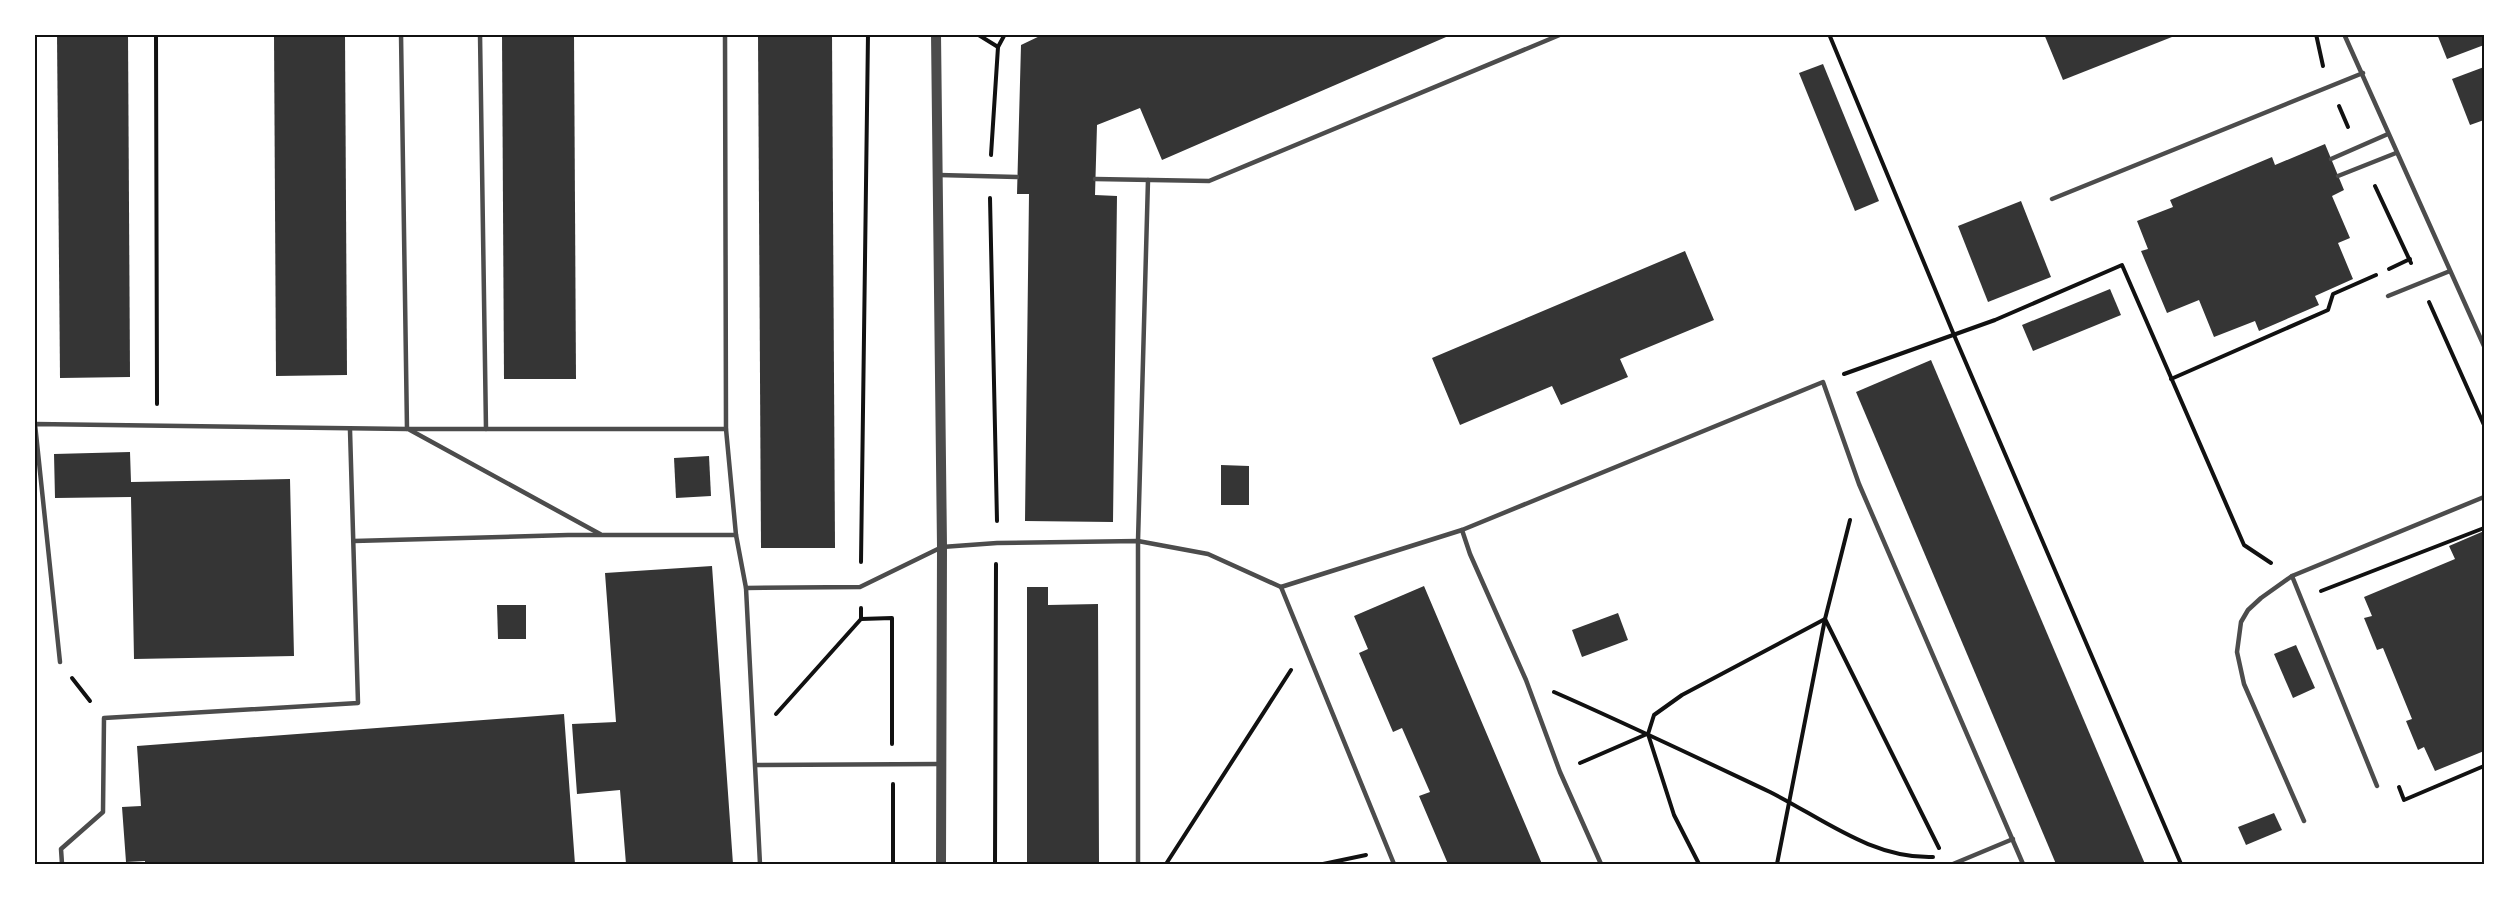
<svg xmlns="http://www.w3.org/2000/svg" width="2519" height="899" viewBox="0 0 2519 899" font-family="Lato,sans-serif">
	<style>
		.building { fill: #353535 }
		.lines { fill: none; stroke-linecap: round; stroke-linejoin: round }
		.path { stroke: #111; stroke-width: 4 }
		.service { stroke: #4c4c4c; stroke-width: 4.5 }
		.tertiary { stroke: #4c4c4c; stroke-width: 10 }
		.neatline { fill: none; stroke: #111; stroke-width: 2 }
	</style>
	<rect width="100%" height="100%" fill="#fff"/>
	<g class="building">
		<polygon points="57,34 128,34 130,377 60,378"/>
		<polygon points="274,34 345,34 347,375 276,376"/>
		<polygon points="502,34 574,34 576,379 504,379"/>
		<polygon points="758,34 832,34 835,548 761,548"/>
		<polygon points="1044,34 1453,34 1162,160 1140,108 1097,125 1095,195 1117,196 1113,522 1025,521 1029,194 1017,194 1021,45"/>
		<polygon points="2044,34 2177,34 2177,35 2063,80"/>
		<polygon points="2437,34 2484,34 2484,45 2447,59"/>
		<polygon points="1823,64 1879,201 1855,211 1799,73"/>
		<polygon points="2484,67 2484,120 2470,125 2452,79"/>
		<polygon points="2325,144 2344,190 2332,196 2350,238 2338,243 2353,279 2315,296 2319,305 2259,331 2255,321 2214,337 2199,300 2167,313 2141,251 2148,249 2137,221 2173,207 2170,200 2272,157 2275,165"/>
		<polygon points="2021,201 2051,277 1988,302 1958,226"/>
		<polygon points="1685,251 1714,320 1620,359 1628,377 1561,405 1552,386 1460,425 1432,358"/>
		<polygon points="2110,289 2121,315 2033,351 2022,325"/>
		<polygon points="1931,360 2145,864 2056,864 1856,392"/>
		<polygon points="130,452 131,482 290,479 294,656 134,659 131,497 55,498 54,454"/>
		<polygon points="709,456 711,496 676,498 674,458"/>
		<polygon points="1221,465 1249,466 1249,505 1221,505"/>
		<polygon points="2484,531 2484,751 2435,771 2424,747 2418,750 2406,721 2412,719 2383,648 2377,650 2364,618 2372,616 2364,597 2455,559 2449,546"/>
		<polygon points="712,566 733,864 626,864 620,790 577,794 572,724 616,722 605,573"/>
		<polygon points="1424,586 1542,864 1448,864 1419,796 1430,792 1402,728 1393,732 1359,653 1368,649 1354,616"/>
		<polygon points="1027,587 1048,587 1048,605 1098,604 1099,864 1027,864"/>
		<polygon points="497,605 526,605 526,639 498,639"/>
		<polygon points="1618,613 1628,640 1582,657 1572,630"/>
		<polygon points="2296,645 2315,688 2293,698 2274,654"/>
		<polygon points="564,714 575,864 145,864 145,861 126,862 122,807 141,806 137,746"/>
		<polygon points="2274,813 2282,830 2246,845 2238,827"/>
	</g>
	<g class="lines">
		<g class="path">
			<polyline points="156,34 157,404"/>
			<polyline points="977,34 998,47"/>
			<polyline points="1829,34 1954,335 2181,864"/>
			<polyline points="2316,34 2323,66"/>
			<polyline points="2339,106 2348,127"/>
			<polyline points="991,155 998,47 1005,34"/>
			<polyline points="2375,186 2411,263"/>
			<polyline points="990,198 997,521"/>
			<polyline points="2389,269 2410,259"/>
			<polyline points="2429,302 2484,425"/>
			<polyline points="1844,374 1995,320 2122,265 2244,545 2271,563"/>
			<polyline points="2171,379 2328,310 2333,294 2376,275"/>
			<polyline points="861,562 868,34"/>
			<polyline points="2321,591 2484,528"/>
			<polyline points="861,608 861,619 892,618 892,744"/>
			<polyline points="72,678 90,701"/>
			<path d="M1554,692C1627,724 1698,758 1770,792C1822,818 1872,859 1933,857"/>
			<polyline points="776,714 861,619"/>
			<polyline points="1580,763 1647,734"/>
			<polyline points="893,784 893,864"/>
			<polyline points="2399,787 2404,800 2484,766"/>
			<polyline points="995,864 996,564"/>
			<polyline points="1166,864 1291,670"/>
			<polyline points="1323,864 1366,855"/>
			<polyline points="1699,864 1674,815 1648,734 1654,715 1682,695 1825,619 1939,848"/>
			<polyline points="1777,864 1825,619 1850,520"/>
		</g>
		<g class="service">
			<polyline points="480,34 486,429"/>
			<polyline points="725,34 726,429 736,535 746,588 760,864"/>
			<polyline points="2344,34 2484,346"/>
			<polyline points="2331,159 2388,134"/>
			<polyline points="939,175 1017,177"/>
			<polyline points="2338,176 2396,153"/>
			<polyline points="1095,179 1209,181 1562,34"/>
			<polyline points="2052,199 2363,73"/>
			<polyline points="2388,296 2450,271"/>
			<polyline points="407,429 726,429"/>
			<polyline points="410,430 600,534"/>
			<polyline points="1462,530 1470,554 1526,680 1560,772 1601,864"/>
			<polyline points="354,541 568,535 736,535"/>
			<polyline points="2292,576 2377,786"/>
			<polyline points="1281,587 1394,864"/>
			<polyline points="746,588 860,587 942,547 997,543 1138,541 1208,554 1281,587 1462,530 1823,382 1859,484 2023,864"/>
			<polyline points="60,662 35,424 407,429 401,34"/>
			<polyline points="756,765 940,764"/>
			<polyline points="2304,821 2244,684 2237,652 2241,622 2248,610 2261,598 2292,576 2484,497"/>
			<polyline points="62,864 61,849 103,812 104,718 358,703 350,430"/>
			<polyline points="1138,864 1138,541 1148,180"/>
			<polyline points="1953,864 2013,839"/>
		</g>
		<polyline class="tertiary" points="936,34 942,547 941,864"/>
	</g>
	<rect width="2519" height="899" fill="none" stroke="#ffffff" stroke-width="72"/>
	<rect x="36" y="36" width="2447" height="827" class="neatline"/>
</svg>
